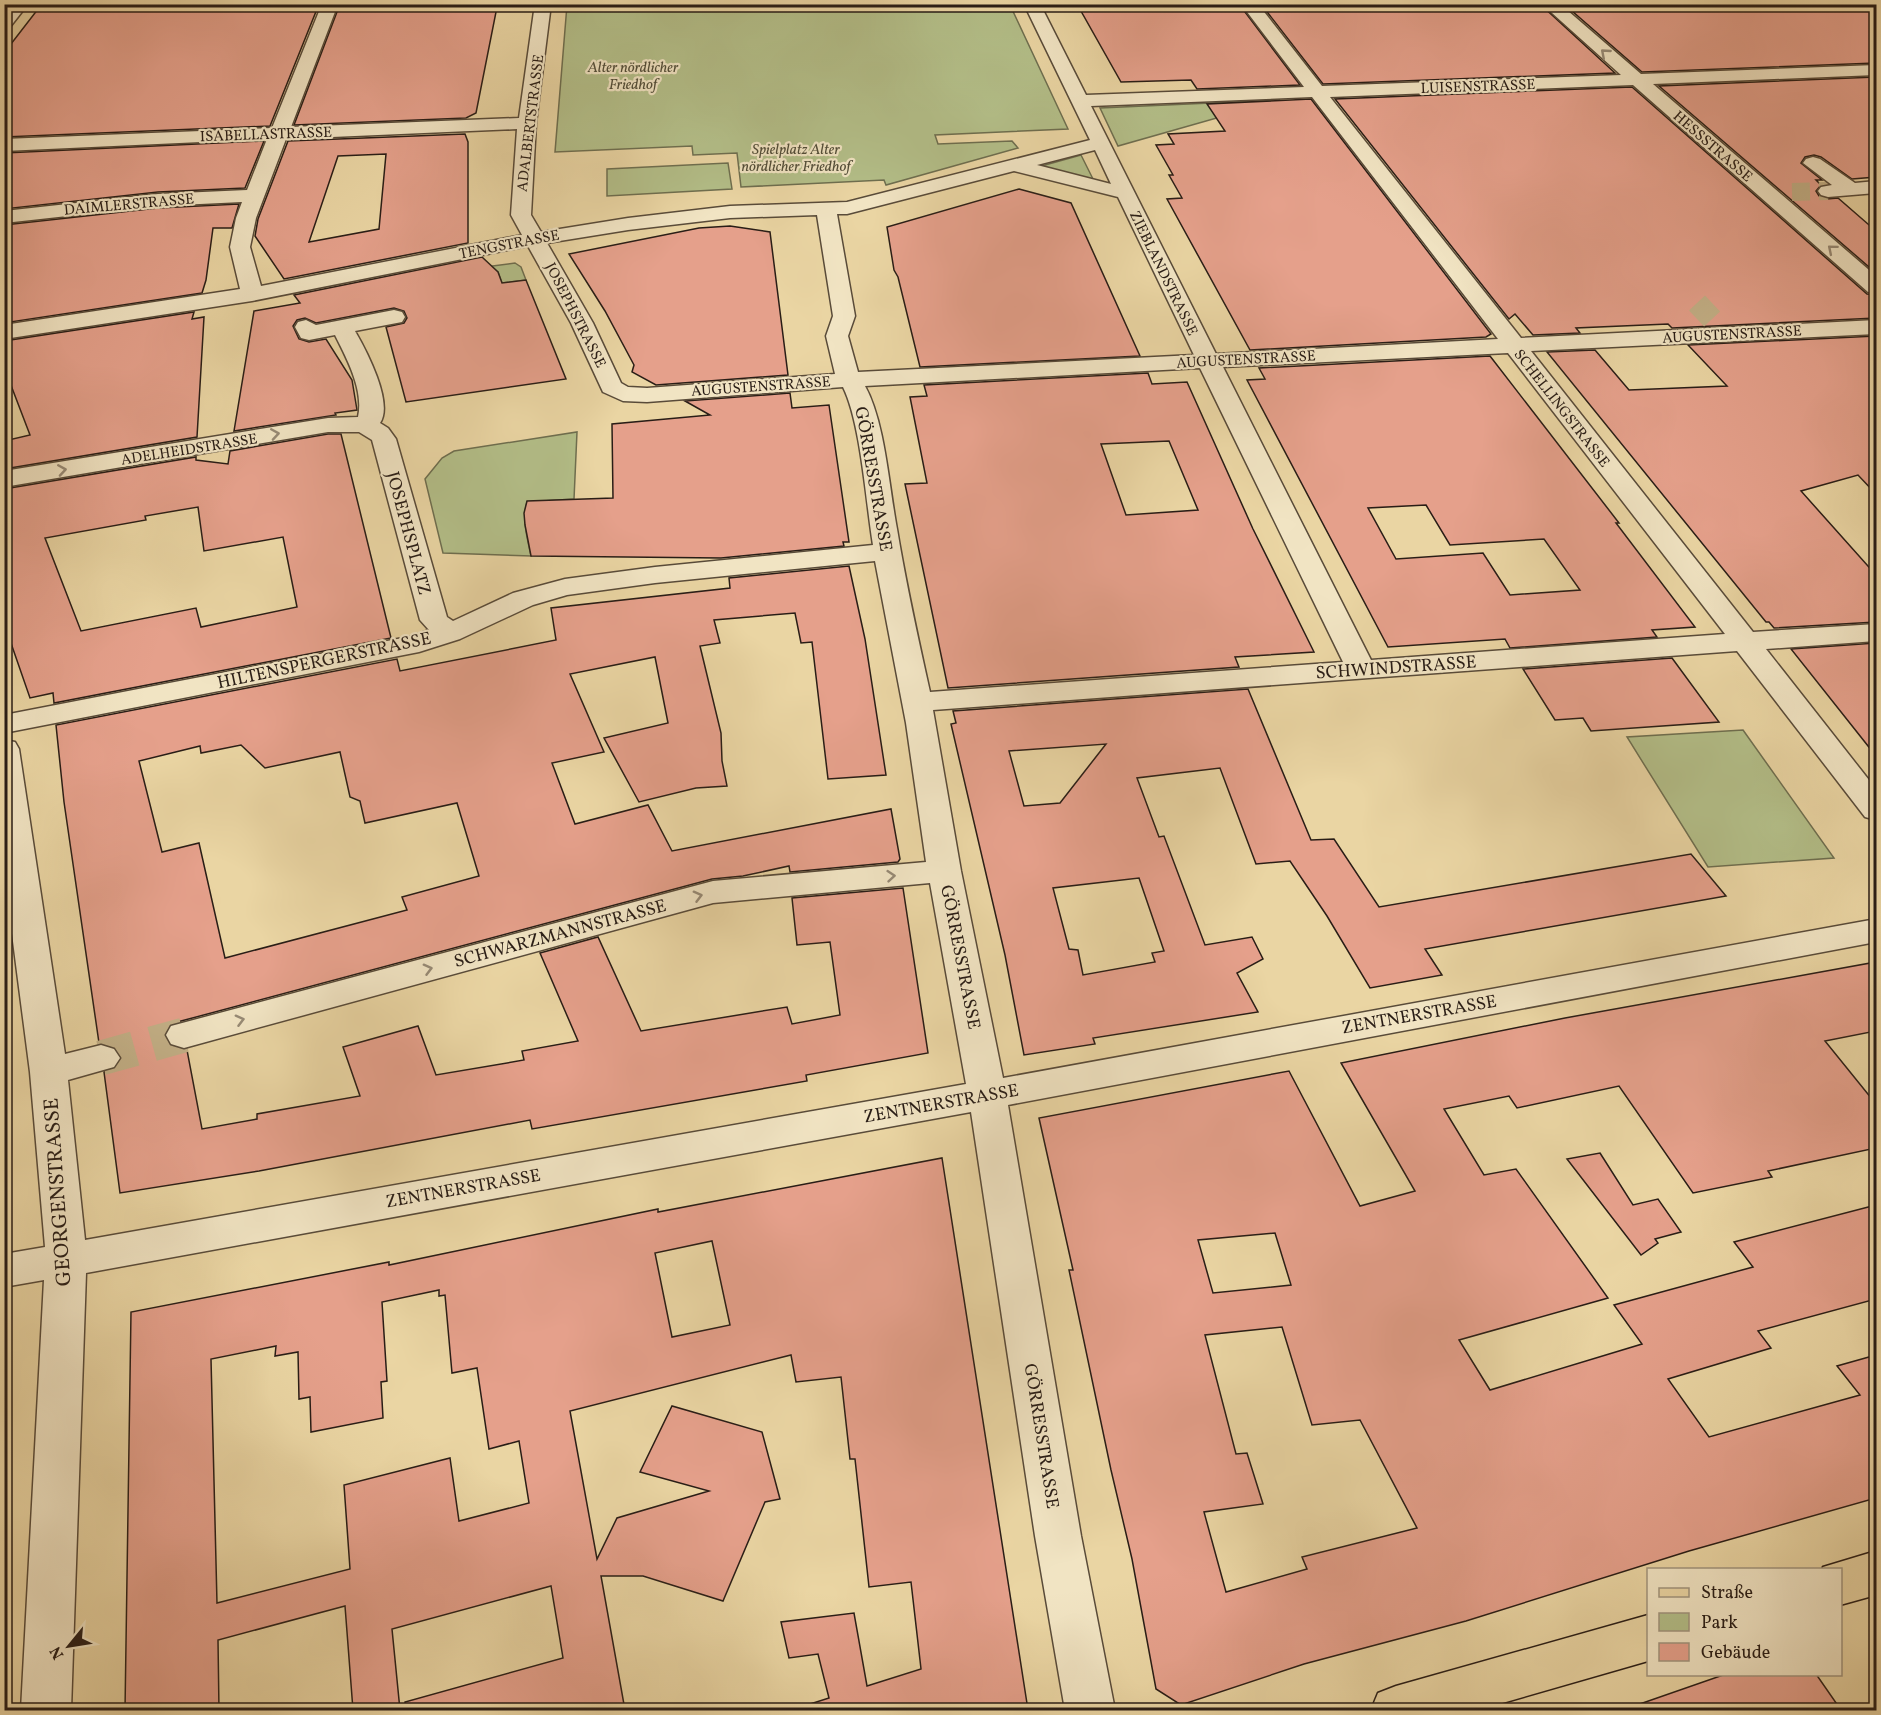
<svg xmlns="http://www.w3.org/2000/svg" width="1881" height="1715" viewBox="0 0 1881 1715" font-family="Vollkorn,serif">
	<style>
		.green { fill: #b3be88; stroke: #6e6e4f; stroke-width: 1.5 }
		.building { fill: #e5a08b; stroke: #291d16; stroke-width: 1.5; fill-rule: evenodd }
		.lines { fill: none; stroke-linecap: round; stroke-linejoin: round }
		.minor-tunnel-far2 { stroke: #c3b087; stroke-width: 18; stroke-dasharray: 18 9; stroke-linecap: butt }
		.minor-tunnel-far1 { stroke: #c3b087; stroke-width: 22; stroke-dasharray: 22 11; stroke-linecap: butt }
		.minor-tunnel { stroke: #c3b087; stroke-width: 35; stroke-dasharray: 35 18; stroke-linecap: butt }
		.minor-casing { stroke: #594b39; stroke-width: 3 }
		.major-casing { stroke: #291d16; stroke-width: 3 }
		.minor { fill: #f1e4c3; fill-rule: evenodd }
		.major { fill: #ead5a3; fill-rule: evenodd }
		.oneway { stroke: #978a75 }
		.labels { text-anchor: middle; stroke-width: 4.5; stroke-linejoin: round; paint-order: stroke }
		.far-park-label { font-size: 15px; font-style: italic; fill: #524d38; stroke: #f1e4c3 }
		.far-street-label { font-size: 15px; fill: #291d16; stroke: #f1e4c3 }
		.street-label { font-size: 18px; fill: #291d16; stroke: #f1e4c3 }
		.near-street-label { font-size: 21px; fill: #291d16; stroke: #f1e4c3 }
	</style>
	<rect width="100%" height="100%" fill="#ead5a3"/>
	<filter id="stains"><feTurbulence type="fractalNoise" baseFrequency=".00333" numOctaves="4"/><feColorMatrix values="0 0 0 0 .2 0 0 0 0 .09 0 0 0 0 .02 0 0 0 .5 -.17"/></filter>
	<radialGradient id="worn" r=".72"><stop offset=".6" stop-color="#630" stop-opacity="0"/><stop offset="1" stop-color="#630" stop-opacity=".3"/></radialGradient>
	<g class="green">
		<polygon points="567,5 1010,5 1068,129 935,135 938,144 1012,141 1018,148 886,185 884,180 741,187 737,153 693,155 692,146 555,152"/>
		<polygon points="1280,100 1118,146 1100,108"/>
		<polygon points="1081,155 1095,183 1038,167"/>
		<polygon points="728,163 732,189 607,196 607,169"/>
		<polygon points="515,263 521,267 526,280 502,283 498,272 477,268"/>
		<path d="M577,432L574,499L527,502C522,520 527,537 531,556L443,553L425,479L442,458L454,451Z"/>
		<polygon points="1743,730 1834,858 1708,867 1627,737"/>
	</g>
	<g class="building">
		<polygon points="186,4 183,10 319,4 270,126 4,137 4,53 38,9"/>
		<polygon points="340,4 378,4 376,9 461,4 492,4 491,8 497,7 476,113 466,118 294,125"/>
		<polygon points="1077,4 1239,4 1300,85 1197,89 1191,80 1121,82"/>
		<polygon points="1261,4 1540,4 1615,73 1323,84"/>
		<polygon points="1564,4 1876,4 1876,63 1642,72"/>
		<polygon points="1876,77 1876,177 1852,179 1821,157 1814,155 1805,157 1801,163 1822,180 1816,180 1821,185 1816,191 1819,196 1827,199 1838,198 1876,231 1876,273 1659,86"/>
		<polygon points="1632,87 1867,294 1876,295 1876,318 1672,328 1668,324 1576,328 1580,333 1533,335 1515,314 1509,319 1335,99"/>
		<polygon points="1311,99 1491,334 1486,337 1250,350 1167,199 1182,198 1169,175 1173,175 1156,145 1174,144 1168,134 1225,131 1207,104"/>
		<path d="M465,134L468,142V243L284,279L255,236L258,219L288,141ZM386,154L379,229L309,242L338,156Z"/>
		<polygon points="264,141 245,188 158,192 4,209 4,153"/>
		<polygon points="1019,189 1071,203 1140,356 920,367 898,277 894,270 887,227"/>
		<polygon points="239,204 232,228 213,228 206,280 202,293 4,323 4,225 158,208"/>
		<polygon points="730,226 770,232 788,375 656,385 632,372 634,365 605,311 569,254 699,228"/>
		<polygon points="482,257 498,272 502,283 526,280 566,379 406,402 386,327 404,323 407,318 404,311 394,308 316,323 305,318 297,320 293,326 299,339 309,342 326,339 352,380 357,410 335,413 336,415 234,431 254,311 300,303 294,295"/>
		<polygon points="194,312 192,319 204,317 197,437 4,469 4,441 30,435 4,367 4,341"/>
		<polygon points="1876,336 1876,494 1858,475 1801,491 1876,575 1876,622 1774,628 1769,622 1766,622 1547,352 1595,350 1629,390 1727,386 1688,345"/>
		<path d="M1490,356L1619,523H1616L1695,627L1652,630L1657,637L1510,648L1505,639L1388,647L1247,380L1265,379L1259,368ZM1426,505L1450,545L1544,539L1580,590L1510,595L1483,553L1396,559L1368,508Z"/>
		<path d="M1148,373L1152,384L1187,382L1253,529L1314,652L1235,657L1239,667L948,688L905,484L927,483L910,397L927,396L924,385ZM1169,441L1198,510L1126,515L1101,444Z"/>
		<polygon points="790,393 792,408 829,405 849,542 843,542 844,546 721,558 531,556 525,525 524,513 527,501 613,498 612,424 710,415 685,401"/>
		<path d="M328,434H341L391,638L54,703L53,693L30,698L4,623V489L196,457V460L228,464L230,451ZM198,507L204,551L283,537L297,607L201,627L196,608L81,631L45,538L146,520L145,516Z"/>
		<path d="M849,566L865,639L886,775L828,779L812,642L801,643L795,613L714,620L720,643L700,646L721,733L722,761L727,786L696,788L639,802L604,738L668,723L655,657L570,674L604,752L552,763L575,824L648,805L672,851L891,809L900,859L898,862L790,872L789,866L743,876L712,879L170,1024L164,1036L170,1046L187,1050L202,1129L257,1119V1114L360,1096L343,1047L418,1026L436,1075L524,1060L522,1051L578,1041L540,953L598,937L641,1031L787,1007L792,1024L840,1015L830,942L797,945L792,898L903,888L928,1053L806,1075L807,1081L532,1129L530,1120L259,1171L120,1193L104,1072L116,1068L122,1057L115,1047L99,1043L64,802L56,725L397,659L400,671L556,640L551,608L730,588L729,578ZM241,745L265,768L340,752L350,797L360,801L365,823L457,803L479,876L402,897L407,910L225,958L199,843L162,852L139,761L200,746L201,753Z"/>
		<polygon points="1876,643 1876,756 1791,649"/>
		<polygon points="1672,658 1719,722 1591,731 1583,718 1555,720 1523,669"/>
		<path d="M1248,689L1311,840L1334,839L1379,907L1691,854L1726,896L1425,949L1442,975L1370,988L1327,916L1290,861L1256,864L1220,768L1137,778L1159,837L1164,836L1205,945L1252,937L1263,959L1237,973L1258,1012L1093,1038L1095,1044L1024,1055L1005,955L951,724L956,723L953,711ZM1106,744L1060,803L1024,806L1009,751ZM1139,878L1164,951L1152,953L1155,962L1083,975L1078,950L1069,949L1053,888Z"/>
		<path d="M1876,962V1031L1825,1041L1876,1104V1148L1768,1171L1772,1177L1693,1193L1619,1086L1517,1108L1509,1096L1444,1109L1484,1175L1516,1169L1608,1298L1459,1340L1490,1390L1642,1344L1614,1305L1753,1267L1734,1242L1876,1205V1299L1758,1331L1771,1348L1668,1379L1709,1437L1860,1395L1837,1366L1876,1355V1498L1689,1551L1466,1621L1304,1664L1181,1705L1156,1689L1132,1559L1111,1470L1069,1270H1073L1039,1118L1289,1071L1360,1206L1415,1191L1341,1063L1565,1018ZM1275,1233L1291,1285L1213,1293L1198,1240ZM1282,1327L1312,1425L1360,1420L1417,1528L1302,1557L1307,1569L1226,1592L1204,1512L1263,1504L1247,1453L1236,1454L1205,1335Z"/>
		<polygon points="1600,1153 1633,1205 1658,1199 1681,1232 1655,1239 1658,1243 1641,1255 1567,1159"/>
		<path d="M942,1158L1028,1710H811L810,1704L829,1698L818,1654L789,1658L781,1622L854,1613L867,1686L921,1669L911,1582L869,1587L855,1459H850L841,1377L796,1382L791,1355L570,1411L597,1559L617,1518L709,1491L640,1472L672,1406L762,1432L780,1499L765,1502L723,1601L643,1576H601L625,1710H406L405,1702L563,1658L551,1586L392,1629L400,1710H353L345,1606L218,1640L219,1710H125L131,1312L389,1262V1265L658,1209V1212ZM712,1241L730,1325L672,1337L655,1253ZM439,1290V1296L445,1295L452,1373L477,1368L489,1449L519,1441L529,1503L459,1521L450,1458L344,1485L350,1569L217,1603L211,1359L276,1346L275,1356L298,1352L299,1399L310,1397L311,1432L383,1418L381,1382L387,1381L382,1302Z"/>
		<polygon points="1726,1674 1816,1674 1841,1710 1635,1710 1634,1706"/>
	</g>
	<g class="lines">
		<polyline class="minor-tunnel-far2" points="1792,192 1828,191"/>
		<polyline class="minor-tunnel-far1" points="1697,303 1714,321"/>
		<polyline class="minor-tunnel" points="101,1058 184,1035"/>
		<g class="minor-casing">
			<g id="minor">
				<polygon points="11,4 28,4 10,27 4,29 4,13"/>
				<path d="M322,4H338L291,127L519,118L535,4H551L536,123L531,215L541,232L628,218L730,206L847,202L1090,140L1024,4H1040L1086,95L1304,87L1241,4H1258L1322,86L1621,75L1542,4H1560L1641,74L1876,65V75L1653,84L1876,276V293L1868,292L1633,85L1330,97L1521,338L1876,320V334L1531,351L1753,632L1876,624V641L1766,649L1876,789V820L1865,817L1737,651L933,710L961,871L1003,1078L1876,919V942L1008,1105L1081,1536L1115,1710H1065L1035,1536L971,1112L86,1273L71,1710H21L44,1280L4,1287V1254L45,1247L30,1072L4,872V740L15,742L19,749L65,1054L101,1045L114,1049L120,1058L114,1067L68,1080L85,1240L966,1084L930,883L713,903L184,1048L171,1044L166,1035L171,1026L713,881L926,862L906,723L875,561L655,583L567,595L533,605L460,639L419,652L4,733V715L413,636L429,630L420,620L372,440L359,432H328L4,487V471L328,418L358,417C364,390 347,359 335,335L309,340L301,338L295,327L298,322L306,320L316,325L394,310L402,312L405,317L402,322L355,331C366,350 394,403 380,423L388,428L396,439L447,617L453,621L513,593L565,579L655,567L873,545C866,503 861,423 843,387L647,402L623,401L603,392L571,323L528,246L252,301L4,339V325L240,289L230,247L236,218L242,202L158,206L4,223V211L158,194L247,190L267,139L4,151V139L272,128ZM1312,97L1498,339L1216,354L1091,106ZM517,129L511,215L522,235L261,286L250,247L256,218L286,139ZM1095,150L1111,184L1037,165ZM1014,171L1118,197L1194,355L858,372L848,336L855,316L837,214H847ZM817,215L833,316L826,336L835,374L647,388L628,387L621,383L593,323L547,243L628,230L730,218ZM1508,353L1725,634L1371,660L1223,367ZM1200,368L1343,662L930,692C918,638 906,584 897,529C889,487 885,422 865,386Z"/>
				<polygon points="1813,157 1820,159 1855,183 1876,181 1876,193 1828,197 1821,195 1818,191 1821,187 1832,185 1803,163 1806,159"/>
			</g>
		</g>
		<g class="major-casing">
			<g id="major">
				<polygon points="1876,1551 1876,1595 1840,1605 1840,1570 1822,1570 1823,1567"/>
				<polygon points="1648,1615 1648,1661 1478,1710 1371,1710 1378,1693 1396,1686"/>
			</g>
		</g>
		<use href="#minor" class="minor"/>
		<use href="#major" class="major"/>
	</g>
	<defs><path id="oneway-chevron" d="M-2-3.5L2.5 0L-2 3.5" fill="none" stroke-width="1.6" stroke-linecap="round" stroke-linejoin="round" transform="scale(1.5)"/></defs>
	<g class="oneway">
		<use href="#oneway-chevron" transform="translate(1605 53) rotate(-139)"/>
		<use href="#oneway-chevron" transform="translate(1832 249) rotate(-140)"/>
		<use href="#oneway-chevron" transform="translate(275 434) rotate(-9)"/>
		<use href="#oneway-chevron" transform="translate(62 470) rotate(-9)"/>
		<use href="#oneway-chevron" transform="translate(891 876) rotate(-5)"/>
		<use href="#oneway-chevron" transform="translate(698 896) rotate(-15)"/>
		<use href="#oneway-chevron" transform="translate(428 969) rotate(-15)"/>
		<use href="#oneway-chevron" transform="translate(240 1020) rotate(-15)"/>
	</g>
	<g class="labels">
		<g class="far-park-label">
			<text x="633" y="72">Alter nördlicher<tspan x="633" dy="17">Friedhof</tspan></text>
			<text x="796" y="154">Spielplatz Alter<tspan x="796" dy="17">nördlicher Friedhof</tspan></text>
		</g>
		<g class="far-street-label">
			<text transform="translate(1478 86) rotate(-2)" y="5">LUISENSTRASSE</text>
			<text transform="translate(530 123) rotate(-83)" y="5">ADALBERTSTRASSE</text>
			<text transform="translate(266 134) rotate(-2)" y="5">ISABELLASTRASSE</text>
			<text transform="translate(1713 146) rotate(41)" y="5">HESSSTRASSE</text>
			<text transform="translate(129 204) rotate(-5)" y="5">DAIMLERSTRASSE</text>
			<text transform="translate(509 244) rotate(-11)" y="5">TENGSTRASSE</text>
			<text transform="translate(1164 273) rotate(64)" y="5">ZIEBLANDSTRASSE</text>
			<text transform="translate(576 315) rotate(63)" y="5">JOSEPHSTRASSE</text>
			<text transform="translate(1732 334) rotate(-3)" y="5">AUGUSTENSTRASSE</text>
			<text transform="translate(1246 359) rotate(-3)" y="5">AUGUSTENSTRASSE</text>
			<text transform="translate(761 386) rotate(-4)" y="5">AUGUSTENSTRASSE</text>
			<text transform="translate(1562 408) rotate(52)" y="5">SCHELLINGSTRASSE</text>
			<text transform="translate(189 449) rotate(-9)" y="5">ADELHEIDSTRASSE</text>
		</g>
		<g class="street-label">
			<text transform="translate(874 479) rotate(80)" y="6">GÖRRESSTRASSE</text>
			<text transform="translate(409 533) rotate(75)" y="6">JOSEPHSPLATZ</text>
			<text transform="translate(324 660) rotate(-12)" y="6">HILTENSPERGERSTRASSE</text>
			<text transform="translate(1396 667) rotate(-4)" y="6">SCHWINDSTRASSE</text>
			<text transform="translate(560 933) rotate(-15)" y="6">SCHWARZMANNSTRASSE</text>
			<text transform="translate(961 957) rotate(79)" y="6">GÖRRESSTRASSE</text>
			<text transform="translate(1419 1014) rotate(-10)" y="6">ZENTNERSTRASSE</text>
			<text transform="translate(941 1103) rotate(-10)" y="6">ZENTNERSTRASSE</text>
			<text transform="translate(463 1188) rotate(-10)" y="6">ZENTNERSTRASSE</text>
			<text transform="translate(1042 1436) rotate(81)" y="6">GÖRRESSTRASSE</text>
		</g>
		<g class="near-street-label">
			<text transform="translate(57 1192) rotate(-94)" y="7">GEORGENSTRASSE</text>
		</g>
	</g>
	<rect width="1881" height="1715" fill="none" stroke="#ead5a3" stroke-width="24"/>
	<rect x="6" y="6" width="1869" height="1703" fill="none" stroke="#291d16" stroke-width="3"/>
	<rect x="12" y="12" width="1857" height="1691" fill="none" stroke="#291d16" stroke-width="1.5"/>
	<rect x="1647" y="1568" width="195" height="108" fill="#f1e4c3" stroke="#a1947e" stroke-width="1.5"/>
	<rect x="1659" y="1588" width="30" height="9" fill="#ead5a3" stroke="#a1947e" stroke-width="1.5"/>
	<text x="1701" y="1598" font-size="18" fill="#291d16">Straße</text>
	<rect x="1659" y="1613" width="30" height="18" fill="#b3be88" stroke="#a1947e" stroke-width="1.5"/>
	<text x="1701" y="1628" font-size="18" fill="#291d16">Park</text>
	<rect x="1659" y="1643" width="30" height="18" fill="#e5a08b" stroke="#a1947e" stroke-width="1.5"/>
	<text x="1701" y="1658" font-size="18" fill="#291d16">Gebäude</text>
	<g transform="translate(69 1646) rotate(240)" stroke="#f1e4c3" stroke-width="4.5" paint-order="stroke">
	<path d="M0-4.5L10 22L0 15L-10 22Z" fill="#291d16"/>
	<text y="-9" font-size="16" font-weight="bold" text-anchor="middle" fill="#291d16">N</text>
	</g>
	<rect width="100%" height="100%" filter="url(#stains)"/>
	<rect width="100%" height="100%" fill="url(#worn)"/>
</svg>
